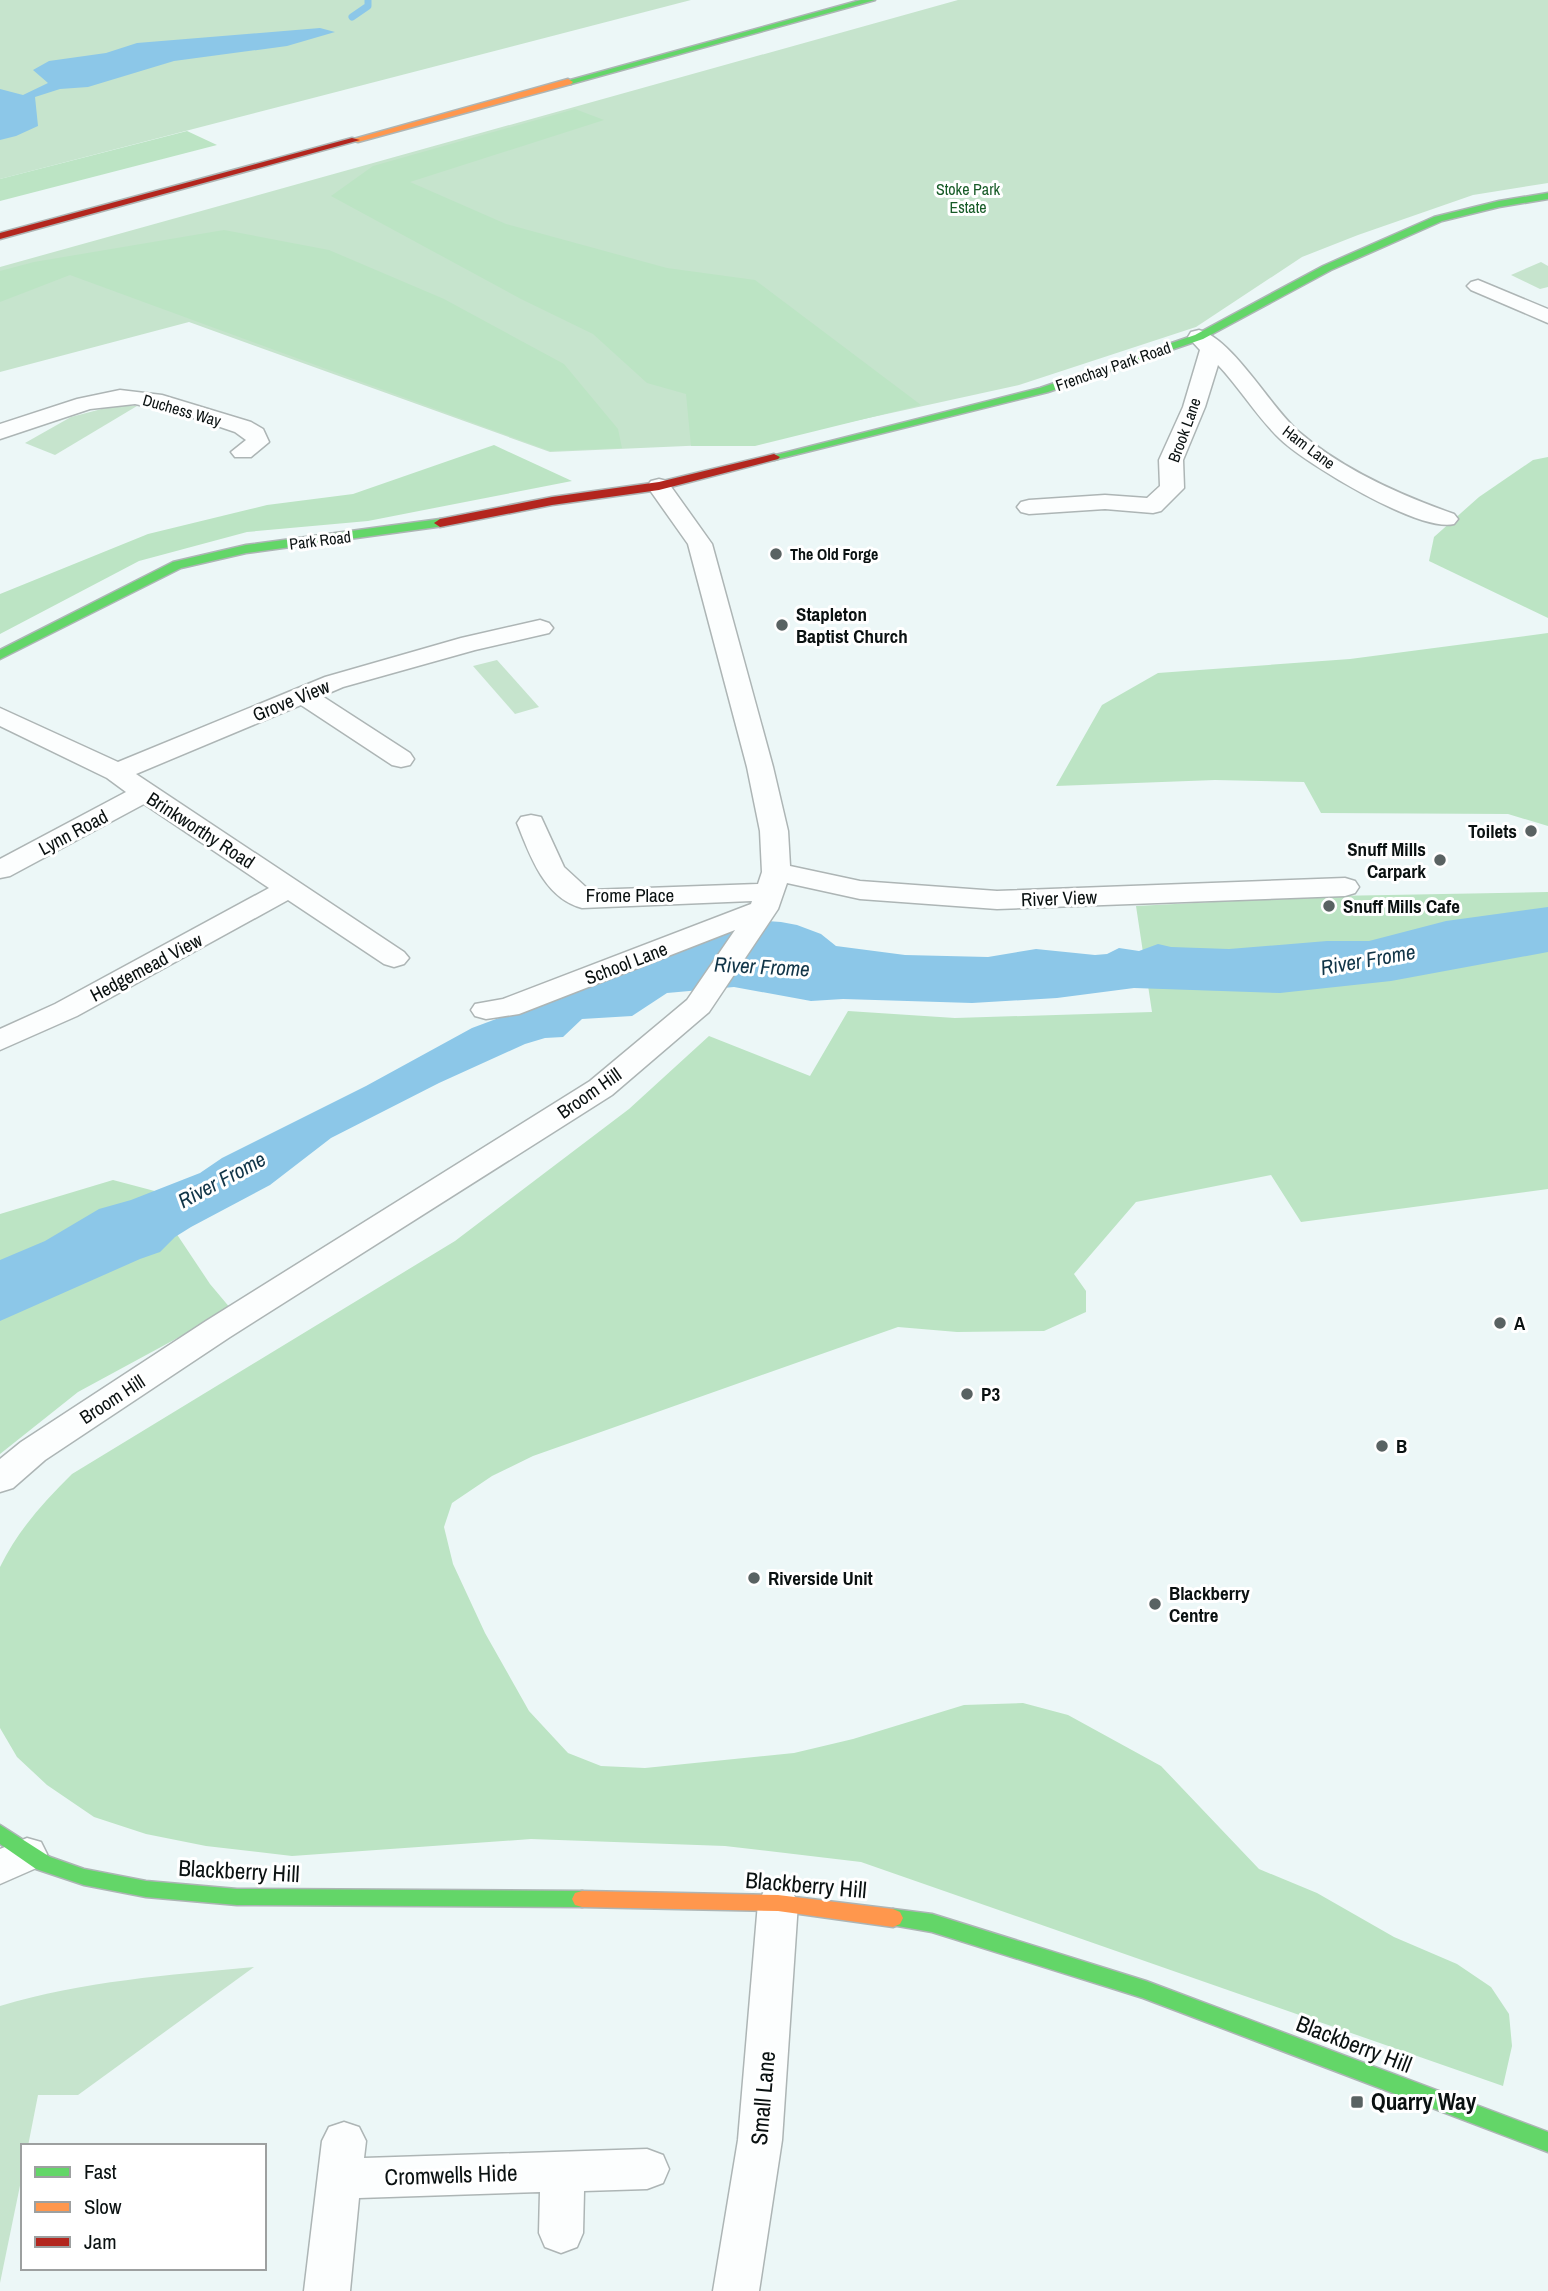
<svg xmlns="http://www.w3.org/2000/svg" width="1548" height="2291" viewBox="0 0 1548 2291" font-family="'Archivo Narrow',sans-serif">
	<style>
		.green { fill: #c6e4cd }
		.forest { fill: #bce4c4 }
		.water { fill: #8cc7e8 }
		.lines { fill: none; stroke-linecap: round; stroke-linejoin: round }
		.stream { stroke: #8cc7e8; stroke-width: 7 }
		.street-casing { stroke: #adb5b5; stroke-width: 3 }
		.fast-casing { stroke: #adb5b5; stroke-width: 3 }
		.slow-casing { stroke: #adb5b5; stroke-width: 3 }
		.jam-casing { stroke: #adb5b5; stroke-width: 3 }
		.street { fill: #fcfefe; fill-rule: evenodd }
		.fast { fill: #63d668; fill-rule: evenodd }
		.slow { fill: #ff974d; fill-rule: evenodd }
		.jam { fill: #b3261e; fill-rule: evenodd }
		.poi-dot { fill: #596262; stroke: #fff; stroke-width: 2.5 }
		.labels { text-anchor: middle; stroke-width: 6; stroke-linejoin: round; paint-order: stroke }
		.far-park-label { font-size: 16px; fill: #175b27; stroke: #fff }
		.far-street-label { font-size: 16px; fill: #0a1111; stroke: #fff }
		.far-poi-label { font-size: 16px; font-weight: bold; fill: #0a1111; stroke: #fff; text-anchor: start }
		.poi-label { font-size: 19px; font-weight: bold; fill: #0a1111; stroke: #fff; text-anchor: start }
		.street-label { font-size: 19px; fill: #0a1111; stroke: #fff }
		.water-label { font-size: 21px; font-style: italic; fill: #113548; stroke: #fff }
		.near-street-label { font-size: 23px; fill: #0a1111; stroke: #fff }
		.near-poi-label { font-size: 23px; font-weight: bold; fill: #0a1111; stroke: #fff; text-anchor: start }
	</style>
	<rect width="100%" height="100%" fill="#ecf7f7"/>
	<g class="green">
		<polygon points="0,0 691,0 0,179"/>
		<polygon points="958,0 1548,0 1548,183 1473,195 1358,235 1302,257 1196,327 1019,385 754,443 550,452 189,322 0,372 0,267"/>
		<polygon points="1541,262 1548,266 1548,287 1540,289 1511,275"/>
		<polygon points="113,406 137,406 55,455 25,443 71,417"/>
		<polygon points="497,660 539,707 515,714 473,666"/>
		<path d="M254,1967L78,2095H38L28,2146H23V2171L0,2283V2006C83,1981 169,1975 254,1967Z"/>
	</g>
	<g class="forest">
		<polygon points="575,109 604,120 410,182 506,224 667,268 755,280 921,405 755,446 691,446 686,394 647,383 593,334 521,299 331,196 373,166"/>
		<polygon points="187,131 217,145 0,201 0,179"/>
		<polygon points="224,230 329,250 444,299 564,364 618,429 622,448 550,451 70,275 0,302 0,271 34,262"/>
		<polygon points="494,445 572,481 368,521 247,532 139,561 0,634 0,594 148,534 267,505 353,494"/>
		<polygon points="1548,457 1548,618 1429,561 1434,537 1479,497 1533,460"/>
		<polygon points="1548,633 1548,826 1508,814 1321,813 1304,782 1215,780 1056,786 1102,705 1158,673 1350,659"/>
		<path d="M1548,892V1189L1301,1222L1271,1175L1136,1202L1074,1274L1086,1291V1312L1044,1331L957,1332L898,1327L533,1456L492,1476L452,1503L444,1527L453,1564L485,1633L529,1711L568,1753L601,1766L645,1768L794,1753L853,1739L964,1705L1023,1703L1068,1715L1161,1766L1259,1869L1317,1893L1394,1937L1457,1964L1491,1987L1509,2014L1512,2046L1503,2086L861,1862L725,1846L531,1839L292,1856L206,1846L146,1834L94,1817L47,1785L17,1757L0,1728V1567C18,1530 43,1503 72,1474L455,1241L629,1109L709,1036L810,1076L848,1011L955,1018L1152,1012L1136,906L1333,896Z"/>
		<polygon points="113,1180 166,1194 176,1233 210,1284 231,1309 78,1392 0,1454 0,1214"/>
	</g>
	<g class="water">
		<polygon points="320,28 335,32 287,46 174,61 88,87 60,89 35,97 38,126 16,136 0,140 0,89 23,95 48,83 33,70 49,61 106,53 137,43"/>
		<polygon points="1548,907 1548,952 1391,981 1280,993 1134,988 1057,998 972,1003 843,999 811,1001 734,987 667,993 632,1016 582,1019 563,1037 545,1038 525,1044 439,1083 331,1138 270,1185 191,1227 175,1237 160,1252 140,1259 0,1321 0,1260 45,1241 99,1209 131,1200 200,1173 222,1158 366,1086 472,1028 740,928 767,921 781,922 797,925 821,934 836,946 905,955 988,957 1036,949 1095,955 1107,954 1119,948 1139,951 1158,944 1171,947 1229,949 1327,941 1369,941 1446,921"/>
	</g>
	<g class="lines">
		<polyline class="stream" points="352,17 368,6 368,0"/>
		<g class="street-casing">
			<g id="street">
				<polygon points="1478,280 1548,309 1548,323 1471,290 1467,286 1471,282"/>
				<path d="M1199,330C1233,339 1271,408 1299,432C1343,470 1400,495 1454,514L1458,519L1454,524C1420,533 1306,464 1280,439C1256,416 1240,388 1218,365L1205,407L1183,460L1184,488L1161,511L1153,513L1105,509L1029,514L1021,512L1017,507L1021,502L1029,500L1105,495L1147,498L1160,486L1159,460L1183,407L1200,350L1188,337L1191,332Z"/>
				<polygon points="120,390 162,395 251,422 263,429 269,442 251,457 235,457 231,452 246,440 235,432 182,414 135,404 90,409 0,439 0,424 77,399"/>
				<path d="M659,479L667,481L712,544L773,767L788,831L790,866L860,881L997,891L1345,878L1355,881L1359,887L1355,893L1345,896L997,909L860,899L787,883L778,909L709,1012L612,1095L230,1337L45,1460L13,1488L0,1492V1459L21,1442L206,1321L590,1081L687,1000L735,930L519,1014L486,1019L475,1016L471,1010L475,1004L503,999L751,904L752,901L582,908C544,898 530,855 517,823L521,817L531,815L541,817L564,867L589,890L758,884L762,872L760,831L747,767L688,544L647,486L651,481Z"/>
				<polygon points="540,620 549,623 553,628 549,633 475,650 343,687 322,696 410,753 414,759 410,765 401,767 392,765 301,705 136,774 404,952 409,958 404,964 394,967 384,964 288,900 77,1016 0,1050 0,1029 55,1004 269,888 144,804 10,876 0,878 0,859 126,792 107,778 0,726 0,708 118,762 325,677 461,638"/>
				<polygon points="27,1838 41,1842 47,1854 41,1866 0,1884 0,1849"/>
				<polygon points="778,1886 792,1891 798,1903 782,2140 759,2291 713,2291 738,2140 758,1903 764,1891"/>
				<polygon points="344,2122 359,2127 366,2141 364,2158 647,2149 663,2155 669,2169 663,2183 647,2189 584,2191 583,2233 577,2247 561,2253 545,2247 539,2233 540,2192 359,2198 350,2291 304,2291 322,2141 329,2127"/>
			</g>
		</g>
		<g class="fast-casing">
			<g id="fast">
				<polygon points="861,0 875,0 571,84 563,82"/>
				<polygon points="1548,193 1548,199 1499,207 1442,221 1331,270 1203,339 1048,392 774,460 768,457 1040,388 1195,335 1323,266 1434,217 1499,201"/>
				<polygon points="440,519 444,520 444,526 246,553 181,568 0,659 0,650 173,562 246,545"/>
				<polygon points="0,1825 50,1857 84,1869 146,1881 237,1889 582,1891 589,1893 592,1899 589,1905 582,1907 237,1905 146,1897 84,1885 36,1869 0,1844"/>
				<polygon points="893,1909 932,1914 1146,1981 1548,2132 1548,2152 1143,1998 932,1932 886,1924 883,1918 886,1912"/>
			</g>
		</g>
		<g class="slow-casing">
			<g id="slow">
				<polygon points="568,79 573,82 571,84 358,142 350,140"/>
				<polygon points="582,1891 778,1895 893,1909 900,1912 903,1918 900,1924 893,1927 778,1911 582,1907 575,1905 572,1899 575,1893"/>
			</g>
		</g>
		<g class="jam-casing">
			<g id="jam">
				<polygon points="352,138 360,140 0,239 0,233"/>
				<polygon points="774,454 780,457 778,459 659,490 552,505 440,527 434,523 440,519 552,497 659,482"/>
			</g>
		</g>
		<use href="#street" class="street"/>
		<use href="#fast" class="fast"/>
		<use href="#slow" class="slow"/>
		<use href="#jam" class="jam"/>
	</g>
	<g class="poi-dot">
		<circle cx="776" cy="554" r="7"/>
		<circle cx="782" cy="625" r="7"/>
		<circle cx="1531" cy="831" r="7"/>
		<circle cx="1440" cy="860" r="7"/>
		<circle cx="1329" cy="906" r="7"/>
		<circle cx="1500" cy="1323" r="7"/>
		<circle cx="967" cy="1394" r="7"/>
		<circle cx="1382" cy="1446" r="7"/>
		<circle cx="754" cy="1578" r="7"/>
		<circle cx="1155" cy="1604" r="7"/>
		<rect x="1350" y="2095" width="14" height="14" rx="3.5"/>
	</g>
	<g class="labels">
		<g class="far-park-label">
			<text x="968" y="195">Stoke Park<tspan x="968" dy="18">Estate</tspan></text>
		</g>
		<g class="far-street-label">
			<text transform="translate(1113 366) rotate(-19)" y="6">Frenchay Park Road</text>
			<text transform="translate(182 410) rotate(16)" y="6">Duchess Way</text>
			<text transform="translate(1184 430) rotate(-70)" y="6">Brook Lane</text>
			<text transform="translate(1309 447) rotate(37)" y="6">Ham Lane</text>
			<text transform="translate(320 540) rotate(-7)" y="6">Park Road</text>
		</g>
		<g class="far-poi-label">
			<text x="790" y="560">The Old Forge</text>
		</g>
		<g class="poi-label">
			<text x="796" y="621">Stapleton<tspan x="796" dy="22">Baptist Church</tspan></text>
			<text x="1517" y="838" text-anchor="end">Toilets</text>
			<text x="1426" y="856" text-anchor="end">Snuff Mills<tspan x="1426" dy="22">Carpark</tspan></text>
			<text x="1343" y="913">Snuff Mills Cafe</text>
			<text x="1514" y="1330">A</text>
			<text x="981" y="1401">P3</text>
			<text x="1396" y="1453">B</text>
			<text x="768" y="1585">Riverside Unit</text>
			<text x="1169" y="1600">Blackberry<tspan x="1169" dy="22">Centre</tspan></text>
		</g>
		<g class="street-label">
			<text transform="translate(291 700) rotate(-22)" y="7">Grove View</text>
			<text transform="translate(201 830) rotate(33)" y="7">Brinkworthy Road</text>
			<text transform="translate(73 832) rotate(-28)" y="7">Lynn Road</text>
			<text x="630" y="902">Frome Place</text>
			<text transform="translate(1059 898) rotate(-2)" y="7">River View</text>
			<text transform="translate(626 963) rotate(-21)" y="7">School Lane</text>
			<text transform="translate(146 967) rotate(-28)" y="7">Hedgemead View</text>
			<text transform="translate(589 1093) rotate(-35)" y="7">Broom Hill</text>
			<text transform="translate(112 1399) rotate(-33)" y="7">Broom Hill</text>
		</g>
		<g class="water-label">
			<text transform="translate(1368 960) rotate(-10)" y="7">River Frome</text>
			<text transform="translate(762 967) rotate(3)" y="7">River Frome</text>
			<text transform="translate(222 1180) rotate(-28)" y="7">River Frome</text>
		</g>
		<g class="near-street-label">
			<text transform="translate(239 1871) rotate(3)" y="8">Blackberry Hill</text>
			<text transform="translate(806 1885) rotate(5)" y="8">Blackberry Hill</text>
			<text transform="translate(1354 2044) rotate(21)" y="8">Blackberry Hill</text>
			<text transform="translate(763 2098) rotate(-85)" y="8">Small Lane</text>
			<text transform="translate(451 2175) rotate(-2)" y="8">Cromwells Hide</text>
		</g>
		<g class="near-poi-label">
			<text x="1371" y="2110">Quarry Way</text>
		</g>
	</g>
	<rect x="21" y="2144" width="245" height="126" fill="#ffffff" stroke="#9da0a0" stroke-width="2"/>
	<rect x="35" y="2167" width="35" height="10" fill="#63d668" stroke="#9da0a0" stroke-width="2"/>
	<text x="84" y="2179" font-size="21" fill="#0a1111">Fast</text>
	<rect x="35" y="2202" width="35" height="10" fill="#ff974d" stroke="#9da0a0" stroke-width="2"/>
	<text x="84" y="2214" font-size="21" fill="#0a1111">Slow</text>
	<rect x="35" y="2237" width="35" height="10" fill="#b3261e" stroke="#9da0a0" stroke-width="2"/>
	<text x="84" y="2249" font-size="21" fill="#0a1111">Jam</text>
</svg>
